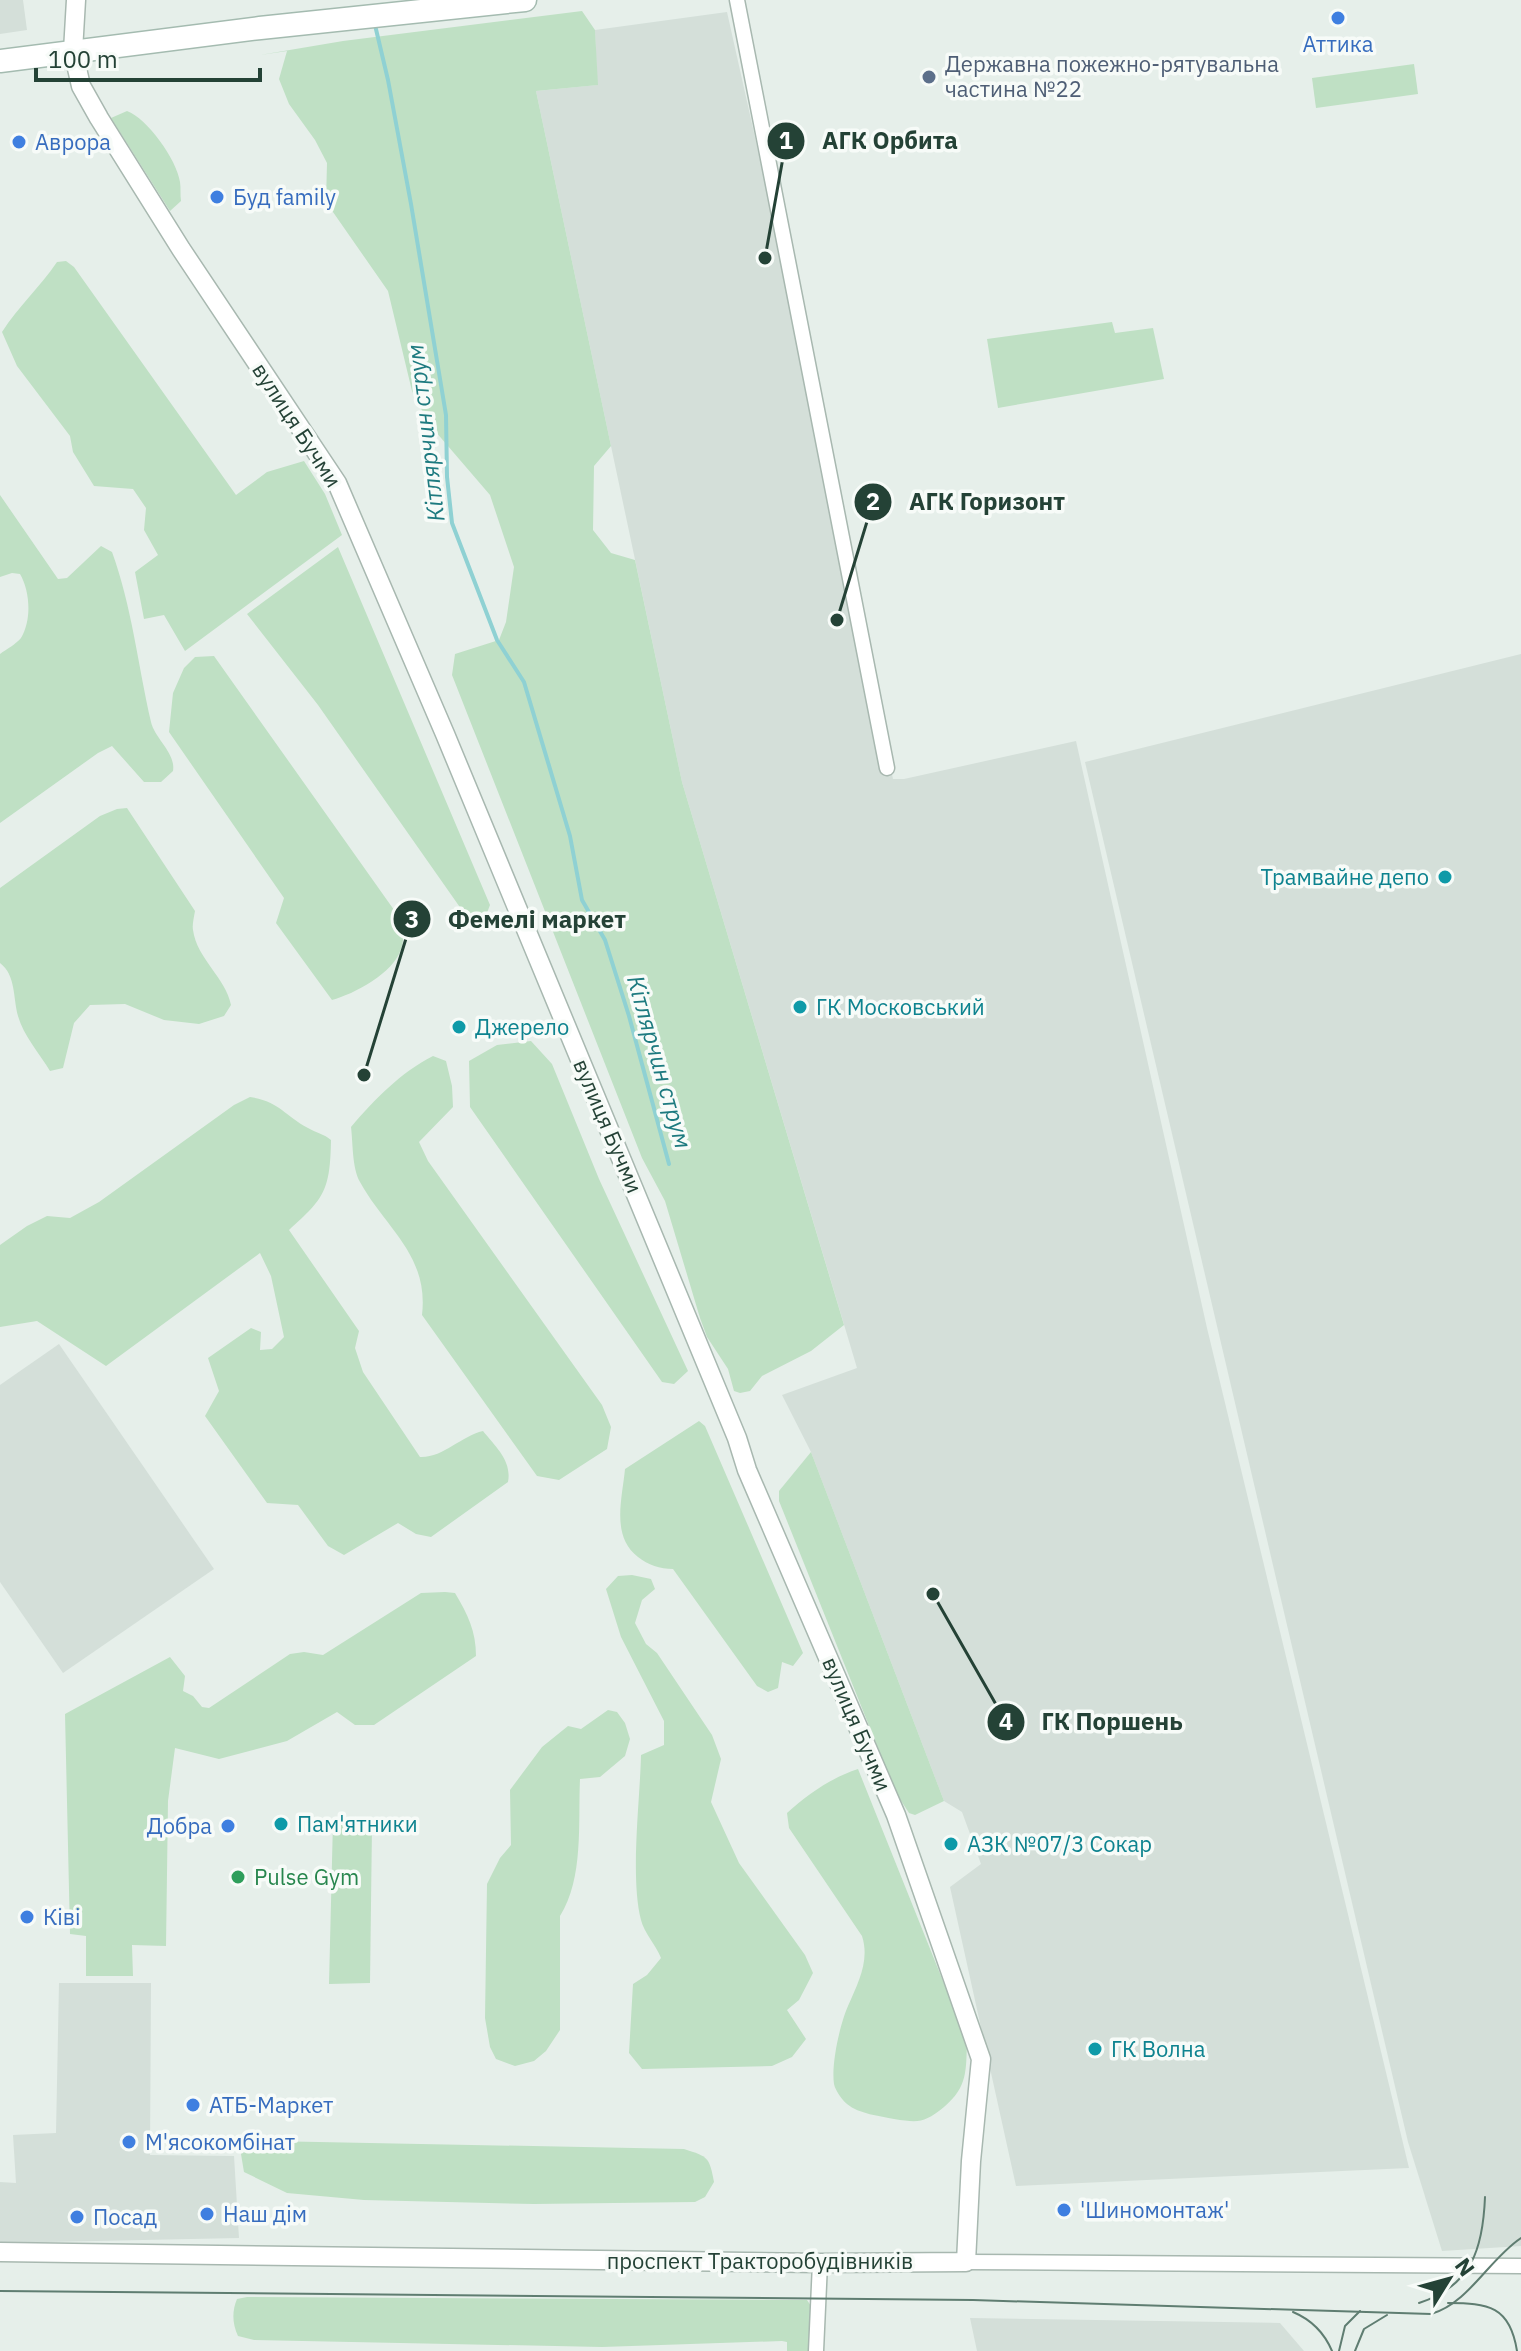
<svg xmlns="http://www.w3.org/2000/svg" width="1521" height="2351" viewBox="0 0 1521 2351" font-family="'IBM Plex Sans',sans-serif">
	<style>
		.built { fill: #d4dfd9 }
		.green { fill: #bfe0c4 }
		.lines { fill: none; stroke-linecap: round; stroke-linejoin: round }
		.stream { stroke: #8fd1d3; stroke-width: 4 }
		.minor-casing { stroke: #a8b8b0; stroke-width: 17 }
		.tertiary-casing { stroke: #a8b8b0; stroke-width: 21 }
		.secondary-casing { stroke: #a4bbb0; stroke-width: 25 }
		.minor { stroke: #fff; stroke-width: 14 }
		.tertiary { stroke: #fff; stroke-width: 18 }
		.secondary { stroke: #fff; stroke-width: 22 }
		.tram { stroke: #5f7d71; stroke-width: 2 }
		.shop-dot { fill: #3f7fe0; stroke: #f7fbf8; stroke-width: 3 }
		.service-dot { fill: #5c6f8a; stroke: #f7fbf8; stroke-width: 3 }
		.culture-dot { fill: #0f9aa8; stroke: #f7fbf8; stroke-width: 3 }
		.leisure-dot { fill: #2e9e5b; stroke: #f7fbf8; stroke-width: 3 }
		.labels { text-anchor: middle; stroke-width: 7; stroke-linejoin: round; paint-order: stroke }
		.shop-label { font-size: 22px; fill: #366cbe; stroke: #f7fbf8; text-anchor: start }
		.service-label { font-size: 22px; fill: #4e5e75; stroke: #f7fbf8; text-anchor: start }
		.street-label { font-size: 22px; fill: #244236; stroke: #f7fbf8 }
		.culture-label { font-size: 22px; fill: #0d838f; stroke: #f7fbf8; text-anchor: start }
		.leisure-label { font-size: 22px; fill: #27864d; stroke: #f7fbf8; text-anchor: start }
		.water-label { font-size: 24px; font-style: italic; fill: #1d7a7f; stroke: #f7fbf8 }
		.leader { fill: none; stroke: #244236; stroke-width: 3 }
		.callout-dot { fill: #244236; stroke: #f7fbf8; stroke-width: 3 }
		.mark-label { font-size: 24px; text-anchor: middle; font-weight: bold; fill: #fff }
		.callout-label { font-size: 24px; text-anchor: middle; font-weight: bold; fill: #244236; stroke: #f7fbf8; stroke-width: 7; stroke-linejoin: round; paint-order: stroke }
	</style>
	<rect width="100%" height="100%" fill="#e6efea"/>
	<g class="built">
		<polygon points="0,0 23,0 27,30 0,34"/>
		<polygon points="727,12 827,459 893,779 904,779 1076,741 1207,1328 1409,2168 1016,2186 950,1887 981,1864 962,1812 944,1801 811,1452 782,1395 857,1368 682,782 536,91 597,85 595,30"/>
		<polygon points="1521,654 1521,2246 1442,2251 1408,2142 1085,762"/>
		<polygon points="59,1344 214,1569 63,1673 0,1582 0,1385"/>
		<polygon points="59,1983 151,1983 150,2155 234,2156 239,2238 0,2243 0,2182 16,2183 13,2135 56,2133"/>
		<polygon points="970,2318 1280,2323 1304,2351 977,2351"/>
	</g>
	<g class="green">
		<polygon points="582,11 595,30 598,85 536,91 611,446 594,466 593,530 611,553 635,560 682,782 844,1325 811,1351 762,1376 750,1391 740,1393 734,1391 728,1369 707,1337 700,1318 665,1201 642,1158 452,675 455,654 499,640 506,622 514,567 490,495 429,424 412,391 388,291 326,202 327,163 315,140 289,104 279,79 287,51 260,55 343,41"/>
		<polygon points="1414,64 1418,94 1316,108 1312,78"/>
		<path d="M127,111C147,118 177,160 180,182C181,188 180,195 181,201L170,211L111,118Z"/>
		<path d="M66,261L74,267L236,495L267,472L304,461L325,494L342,535L185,651L164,615L144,619L135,572L158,555L144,530L146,508L133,489L94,486L73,452L70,436L17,366L2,332C18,307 40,287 57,262Z"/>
		<polygon points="1112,322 1115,333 1153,328 1164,379 998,408 987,339"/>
		<path d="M0,495L58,579L67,578L101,546L112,552C132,607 138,665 151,722C155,739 176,753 173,771L161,782H144L112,746L98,753L0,823V654C7,649 16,644 21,638C32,620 30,591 20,574L12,573L0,577Z"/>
		<polygon points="338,547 490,905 485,918 471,923 318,705 247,614"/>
		<path d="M214,656L404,924C403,932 404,942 401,949C394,973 354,994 332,1000L276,923L284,898L169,732L173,693L184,668L195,657Z"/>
		<path d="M127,808L195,911C194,917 192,925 193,930C197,959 226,978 231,1005L224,1016L199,1024L164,1020L125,1004L90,1005L74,1023L63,1068L50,1071C40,1054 23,1035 18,1016C13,998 16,975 0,963V888L100,816L117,809Z"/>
		<polygon points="531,1041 552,1064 599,1179 688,1371 674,1384 662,1382 470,1107 469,1061 497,1045"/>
		<path d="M433,1056L446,1061L452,1086L453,1107L419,1142L428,1161L602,1405L611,1427L607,1449L559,1480L537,1476L422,1315C429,1255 386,1229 360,1182C352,1168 353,1143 351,1127C375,1099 400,1073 433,1056Z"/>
		<path d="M250,1097C279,1101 284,1115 308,1128C317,1133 324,1134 331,1140C330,1190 325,1198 289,1230L359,1331L355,1348L363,1372L420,1457C443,1458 461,1436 483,1431C496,1447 512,1461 508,1482L431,1537L416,1534L398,1523L344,1555L328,1546L298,1505L267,1503L205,1416L219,1391L208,1358L251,1328L261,1332L260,1350L272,1349L284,1337L271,1276L260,1253L106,1366L37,1321L0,1327V1245L27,1226L47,1216L70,1218L99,1202L234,1105Z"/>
		<path d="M699,1421L705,1426L803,1653L793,1666L782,1662L778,1688L768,1692L757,1686L673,1569C660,1569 648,1565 638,1557C611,1536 622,1500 625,1469Z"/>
		<polygon points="811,1452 944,1801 915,1815 909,1813 896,1793 779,1501 779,1491"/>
		<path d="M632,1575L651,1579L655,1589L642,1600L635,1623L646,1644L657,1653L712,1735L721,1759L711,1802L739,1863L805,1955L813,1973L799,2000L787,2010L806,2039L792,2057L772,2066L642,2069L629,2053L633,1984L647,1975L661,1958C656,1945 644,1933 641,1920C630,1877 640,1801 641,1755L664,1745V1721L621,1637L606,1589L618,1576Z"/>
		<path d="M445,1592L455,1593C468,1615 476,1631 476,1656L374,1725H355L337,1712L287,1741L219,1759L175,1748L168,1801L166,1946L132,1945L133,1976H86V1936L70,1934L65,1714L170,1657L185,1676L183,1691L193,1696L202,1707L209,1708L290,1654L304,1652L323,1655L421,1593Z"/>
		<path d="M608,1710L617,1712L625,1723L630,1739L625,1756L600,1777L580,1779C578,1823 584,1878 560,1916V2030L546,2051L534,2061L515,2066L496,2059L490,2047L485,2018L487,1884L500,1858L511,1845L510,1790L542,1747L568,1726L581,1729Z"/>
		<path d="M858,1769L967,2041C966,2070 968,2087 944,2107C924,2123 919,2123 894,2119C880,2116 859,2114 847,2104C843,2101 835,2090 834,2084C831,2064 840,2024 848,2006C858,1983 870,1961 862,1936L789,1828L787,1813C808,1794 831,1778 858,1769Z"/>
		<polygon points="333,1821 372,1825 370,1983 329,1984"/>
		<path d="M267,2141L684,2149C709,2157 709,2157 714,2182L705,2197L695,2202L534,2204L364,2200L287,2193L244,2172L241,2154L244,2148Z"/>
		<path d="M247,2297L807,2300L813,2309L814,2351H787V2342L782,2341L602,2347L254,2340L238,2336C232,2323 232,2311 237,2299Z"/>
	</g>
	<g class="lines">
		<polyline class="stream" points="375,25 388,80 411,204 446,415 447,477 452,523 497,640 524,682 570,836 582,900 605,940 629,1016 669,1164"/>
		<g class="minor-casing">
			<g id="minor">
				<polyline points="737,0 887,768"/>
				<polyline points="966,2262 1521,2266"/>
				<polyline points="816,2351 820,2263"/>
			</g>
		</g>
		<g class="tertiary-casing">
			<polyline id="tertiary" points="0,2252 820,2263 966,2262 971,2161 981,2059 896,1815 747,1470 737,1438 445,734 337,483 181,249 99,118 81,86 73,51 76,0"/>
		</g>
		<g class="secondary-casing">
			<polyline id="secondary" points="0,61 260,28 525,0"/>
		</g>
		<use href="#minor" class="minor"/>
		<use href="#tertiary" class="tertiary"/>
		<use href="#secondary" class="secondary"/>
		<g class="tram">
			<path d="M0,2291L973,2300L1431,2314C1469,2303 1489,2259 1521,2238"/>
			<path d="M1419,2303C1472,2286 1483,2248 1485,2197"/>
			<path d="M1448,2303C1488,2303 1510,2306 1517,2351"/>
			<path d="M1293,2312C1312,2320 1324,2332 1332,2351"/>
			<polyline points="1339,2351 1345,2326 1360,2311"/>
			<polyline points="1355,2351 1364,2329 1387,2315"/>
		</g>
	</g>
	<g class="shop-dot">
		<circle cx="1338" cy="18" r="8"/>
		<circle cx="19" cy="142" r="8"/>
		<circle cx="217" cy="197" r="8"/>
		<circle cx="228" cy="1826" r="8"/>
		<circle cx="27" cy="1917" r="8"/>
		<circle cx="193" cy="2105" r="8"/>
		<circle cx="129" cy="2142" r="8"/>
		<circle cx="1064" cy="2210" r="8"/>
		<circle cx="207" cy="2214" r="8"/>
		<circle cx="77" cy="2217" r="8"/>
	</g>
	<circle class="service-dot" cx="929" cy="77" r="8"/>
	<g class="culture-dot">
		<circle cx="1445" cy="877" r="8"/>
		<circle cx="800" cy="1007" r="8"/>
		<circle cx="459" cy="1027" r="8"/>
		<circle cx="281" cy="1824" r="8"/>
		<circle cx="951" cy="1844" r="8"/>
		<circle cx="1095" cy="2049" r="8"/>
	</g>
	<circle class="leisure-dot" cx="238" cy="1877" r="8"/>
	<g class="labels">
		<g class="shop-label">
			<text x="1338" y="52" text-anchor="middle">Аттика</text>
			<text x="35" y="150">Аврора</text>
			<text x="233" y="205">Буд family</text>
			<text x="212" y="1834" text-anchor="end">Добра</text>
			<text x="43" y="1925">Ківі</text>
			<text x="209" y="2113">АТБ-Маркет</text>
			<text x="145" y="2150">М'ясокомбінат</text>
			<text x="1080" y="2218">'Шиномонтаж'</text>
			<text x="223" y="2222">Наш дім</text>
			<text x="93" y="2225">Посад</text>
		</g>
		<g class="service-label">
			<text x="945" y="72">Державна пожежно-рятувальна<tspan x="945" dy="25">частина №22</tspan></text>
		</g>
		<g class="street-label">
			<text transform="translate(297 425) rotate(57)" y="8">вулиця Бучми</text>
			<text transform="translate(608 1126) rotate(67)" y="8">вулиця Бучми</text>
			<text transform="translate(857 1724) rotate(67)" y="8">вулиця Бучми</text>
			<text x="760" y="2269">проспект Тракторобудівників</text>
		</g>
		<g class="culture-label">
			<text x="1429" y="885" text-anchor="end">Трамвайне депо</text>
			<text x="816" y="1015">ГК Московський</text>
			<text x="475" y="1035">Джерело</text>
			<text x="297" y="1832">Пам'ятники</text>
			<text x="967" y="1852">АЗК №07/3 Сокар</text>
			<text x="1111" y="2057">ГК Волна</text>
		</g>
		<g class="leisure-label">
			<text x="254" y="1885">Pulse Gym</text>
		</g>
		<g class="water-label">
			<text transform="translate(426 433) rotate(-97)" y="8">Кітлярчин струм</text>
			<text transform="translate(659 1062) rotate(74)" y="8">Кітлярчин струм</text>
		</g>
	</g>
	<path class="leader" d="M765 258L786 141M837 620L873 502M364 1075L412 919M933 1594L1006 1722"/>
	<g class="callout-dot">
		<circle cx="765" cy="258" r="8"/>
		<circle cx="837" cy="620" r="8"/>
		<circle cx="364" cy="1075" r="8"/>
		<circle cx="933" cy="1594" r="8"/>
		<circle cx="786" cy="141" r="20"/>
		<circle cx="873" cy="502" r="20"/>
		<circle cx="412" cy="919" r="20"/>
		<circle cx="1006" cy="1722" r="20"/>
	</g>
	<g class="mark-label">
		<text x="786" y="149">1</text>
		<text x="873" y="510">2</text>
		<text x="412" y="928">3</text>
		<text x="1006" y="1730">4</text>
	</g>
	<g class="callout-label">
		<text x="890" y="149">АГК Орбита</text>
		<text x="987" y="510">АГК Горизонт</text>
		<text x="537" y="928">Фемелі маркет</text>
		<text x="1112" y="1730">ГК Поршень</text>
	</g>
	<g transform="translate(1449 2279) rotate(53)" stroke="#f7fbf8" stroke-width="6" paint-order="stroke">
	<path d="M0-6L14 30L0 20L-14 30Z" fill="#244236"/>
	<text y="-12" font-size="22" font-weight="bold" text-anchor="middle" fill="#244236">N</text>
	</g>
	<path d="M36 68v12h224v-12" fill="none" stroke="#244236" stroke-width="4"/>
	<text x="48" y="68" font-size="24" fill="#244236" stroke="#f7fbf8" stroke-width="6" paint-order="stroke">100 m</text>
</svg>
